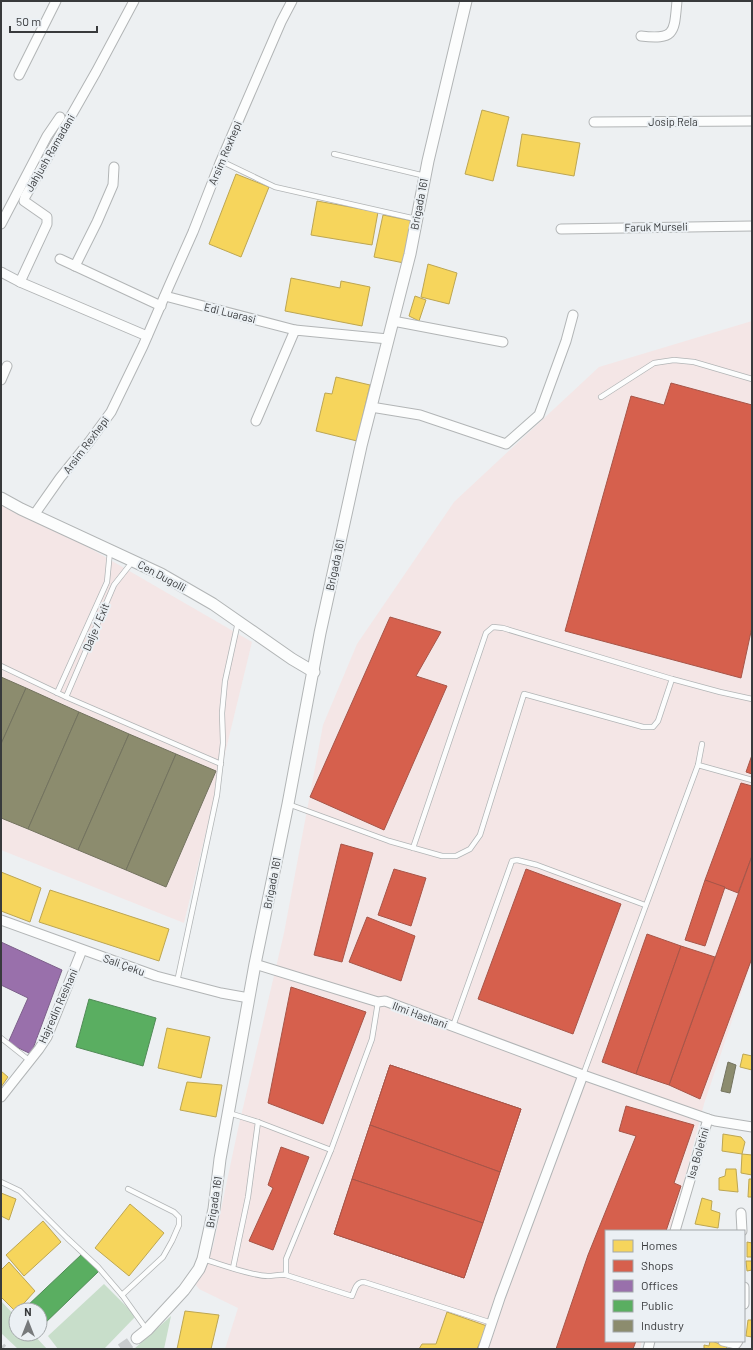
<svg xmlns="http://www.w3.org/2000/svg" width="753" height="1350" viewBox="0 0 753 1350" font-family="Barlow,sans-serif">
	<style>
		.commercial { fill: #f4e6e6 }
		.green { fill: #c8deca }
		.homes { fill: #f6d55c; stroke: #bda652 }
		.shops { fill: #d6604d; stroke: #a75548 }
		.offices { fill: #9970ab; stroke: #7c608a }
		.public { fill: #5aae61; stroke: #508b56 }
		.industry { fill: #8c8c6e; stroke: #73735f }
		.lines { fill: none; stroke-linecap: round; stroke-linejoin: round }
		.minor-tunnel { stroke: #c9ccce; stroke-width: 9; stroke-dasharray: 9 4.5; stroke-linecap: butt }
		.tertiary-tunnel { stroke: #c9ccce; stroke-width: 11; stroke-dasharray: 11 5.5; stroke-linecap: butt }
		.service-casing { stroke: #b2b5b6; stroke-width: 6 }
		.minor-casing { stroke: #b2b5b6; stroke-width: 11 }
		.tertiary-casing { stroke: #b2b5b6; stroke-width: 13 }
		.service { stroke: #fcfdfd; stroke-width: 4.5 }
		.minor { stroke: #fcfdfd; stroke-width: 9 }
		.tertiary { stroke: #fcfdfd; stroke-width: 11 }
		.labels { text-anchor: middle; stroke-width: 4; stroke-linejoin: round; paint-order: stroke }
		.street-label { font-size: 11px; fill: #383a3c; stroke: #ebf0f4 }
	</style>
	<rect width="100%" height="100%" fill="#edf0f2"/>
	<g class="commercial">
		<polygon points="752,321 752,961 704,1104 671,1231 606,1231 606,1341 642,1341 640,1349 225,1349 238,1308 199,1289 196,1285 213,1247 238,1129 284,933 323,725 357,644 454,502 599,367"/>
		<polygon points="1,503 74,539 252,642 184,923 1,850"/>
	</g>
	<g class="green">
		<polygon points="104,1284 136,1316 104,1349 58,1349 48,1336"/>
		<polygon points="1,1301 16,1317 16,1334 33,1334 47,1349 18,1349 1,1333"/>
		<polygon points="171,1316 164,1349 134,1349"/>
	</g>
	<g class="homes">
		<polygon points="482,110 509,117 493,181 465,174"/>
		<polygon points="522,134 580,143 574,176 517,166"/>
		<polygon points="236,174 269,187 241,257 209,244"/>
		<polygon points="317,201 378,212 372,245 311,235"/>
		<polygon points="383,215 413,221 404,263 374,257"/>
		<polygon points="428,264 457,273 449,304 421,297"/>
		<polygon points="291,278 340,288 341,281 370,287 362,326 285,311"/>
		<polygon points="415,296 426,300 419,321 409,316"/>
		<polygon points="336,377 370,385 357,441 316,431 325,393 332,394"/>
		<polygon points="1,872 41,888 30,922 1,911"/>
		<polygon points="50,890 169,929 159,961 39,922"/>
		<polygon points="167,1028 210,1037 201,1078 158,1068"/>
		<polygon points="743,1054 752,1056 752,1070 740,1067"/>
		<polygon points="1,1071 8,1077 1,1087"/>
		<polygon points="187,1082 222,1085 216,1117 180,1110"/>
		<polygon points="723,1134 741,1137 745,1142 742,1154 722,1151"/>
		<polygon points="742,1154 752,1155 752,1175 741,1173"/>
		<polygon points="726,1169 736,1169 738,1192 719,1190 719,1178 725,1176"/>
		<polygon points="749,1179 752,1179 752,1197 748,1197"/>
		<polygon points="1,1193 16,1199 9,1220 1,1216"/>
		<polygon points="702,1198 712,1201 711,1210 720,1213 718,1228 695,1224"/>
		<polygon points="130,1204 164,1233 129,1276 95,1248"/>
		<polygon points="43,1221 61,1242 24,1276 6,1255"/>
		<polygon points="747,1242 752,1243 752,1257 747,1257"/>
		<polygon points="746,1261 752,1261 752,1270 747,1271"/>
		<polygon points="9,1262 35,1291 16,1312 1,1297 1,1270"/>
		<polygon points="185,1311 219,1315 211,1349 177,1349"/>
		<polygon points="447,1312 487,1326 477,1349 419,1349 422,1344 436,1344"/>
		<polygon points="748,1320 752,1320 752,1337 746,1336"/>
		<polygon points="710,1341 712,1341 727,1347 726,1349 704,1349 704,1345 709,1346"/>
	</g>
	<g class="shops">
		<polygon points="671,383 752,405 752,627 741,678 565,631 631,396 664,405"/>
		<polygon points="390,617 441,632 416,676 447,686 384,830 310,797"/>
		<polygon points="752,755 752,774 746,772"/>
		<polygon points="741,783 752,786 752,856 738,893 705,880"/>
		<polygon points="341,844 373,853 342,962 314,955"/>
		<polygon points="752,856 752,958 700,1099 669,1085"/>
		<polygon points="394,869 426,878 411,926 378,915"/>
		<polygon points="526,869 621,904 573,1034 478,999"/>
		<polygon points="705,880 725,887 705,946 685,940"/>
		<polygon points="367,917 415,936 401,981 349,962"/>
		<polygon points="647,934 681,946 636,1074 602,1062"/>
		<polygon points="681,946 715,957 669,1085 636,1074"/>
		<polygon points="291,987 366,1012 323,1124 268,1103"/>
		<polygon points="390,1065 521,1109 464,1278 334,1234"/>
		<polygon points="390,1065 521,1109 500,1172 370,1125"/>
		<polygon points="626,1106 694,1125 674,1183 681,1186 666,1231 606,1231 606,1341 636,1341 633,1349 556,1349 588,1255 636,1136 619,1131"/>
		<polygon points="370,1125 500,1172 483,1223 352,1179"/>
		<polygon points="281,1147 309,1157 273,1250 249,1241 273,1188 268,1185"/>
		<polygon points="352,1179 483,1223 464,1278 334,1234"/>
	</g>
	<polygon class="offices" points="1,942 62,970 31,1054 8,1043 28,998 1,985"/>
	<g class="public">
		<polygon points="89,999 156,1018 143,1066 76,1047"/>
		<polygon points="82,1254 99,1271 42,1326 40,1324 40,1310 27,1310 25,1308"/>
	</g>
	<g class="industry">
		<polygon points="1,677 26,688 1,744"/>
		<polygon points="26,688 79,712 28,829 1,818 1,744"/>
		<polygon points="79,712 129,734 78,850 28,829"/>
		<polygon points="129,734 176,754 126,870 78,850"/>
		<polygon points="176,754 216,771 166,887 126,870"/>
		<polygon points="728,1062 736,1065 730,1093 721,1091"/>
	</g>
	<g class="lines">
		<polyline class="minor-tunnel" points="1,1347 3,1349"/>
		<polyline class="tertiary-tunnel" points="121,1349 137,1338"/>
		<g class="service-casing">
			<g id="service">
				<polyline points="334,154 425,176"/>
				<polyline points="221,161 275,187 416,219"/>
				<polyline points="601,397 654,363 674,360 694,362 752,379"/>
				<polyline points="1,666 66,697 221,764"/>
				<polyline points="57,693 107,582 110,551"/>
				<polyline points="66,697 114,585 133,561"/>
				<polyline points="698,765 752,780"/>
				<polyline points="288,804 389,841 442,856 456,856 470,849 480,835 524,694 643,727 653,727 658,721 672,679"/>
				<polyline points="413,848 486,633 493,627 503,628 672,679 720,692 752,699"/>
				<polyline points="177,982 217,795 223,743 222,713 225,681 238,622"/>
				<polyline points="453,1026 512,861 517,860 537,865 645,905"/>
				<polyline points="1,1038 30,1061"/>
				<polyline points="583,1075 698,765 702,744"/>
				<polyline points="229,1113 258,1122 331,1150"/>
				<polyline points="1,1182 20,1191 67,1238 98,1267 122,1295 147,1330"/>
				<path d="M203,1259C220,1264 251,1276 268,1276C274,1276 280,1274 286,1275L352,1296C355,1289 356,1282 364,1282L492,1323"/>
				<polyline points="233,1268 248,1197 258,1122"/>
				<polyline points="286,1275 286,1259 331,1150 372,1039 378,1002"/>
				<polyline points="122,1295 163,1257 172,1241 179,1225 179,1217 174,1212 128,1189"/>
			</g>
		</g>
		<g class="minor-casing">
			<g id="minor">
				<polyline points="134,1 96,72 25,197 24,201 47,217 47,224 20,282 147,336"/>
				<path d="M641,36C676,40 674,32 677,1"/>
				<polyline points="19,75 56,1"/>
				<polyline points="594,122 752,121"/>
				<polyline points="1,224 47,136 60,117"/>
				<polyline points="561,229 752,226"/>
				<polyline points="60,259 161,306"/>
				<polyline points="75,266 97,222 113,185 114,167"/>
				<polyline points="1,272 20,282"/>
				<polyline points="165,296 295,330"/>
				<polyline points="393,321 503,342"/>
				<polyline points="1,380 7,366"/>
				<polyline points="371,407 420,415 506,444 539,415 566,341 573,315"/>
				<polyline points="256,421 295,330 388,339"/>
				<polyline points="34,515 60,478 89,442 111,412 143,346 169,286 193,232 220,163 281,22 292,1"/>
				<polyline points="1,920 156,976 221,993 249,998"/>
				<polyline points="255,964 378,1002 385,1001 583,1075 708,1119"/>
				<polyline points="1,1097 39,1049 47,1037 82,950"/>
				<polyline points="741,1213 742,1231"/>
				<polyline points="675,1231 708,1119 715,1121 752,1127"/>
				<polyline points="744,1287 744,1304"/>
				<polyline points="723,1341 736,1344 738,1341"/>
				<polyline points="483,1349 500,1298 583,1075"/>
				<polyline points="648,1349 650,1341"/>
			</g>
		</g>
		<g class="tertiary-casing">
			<g id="tertiary">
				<polyline points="1,498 21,509 161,574 213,604 292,659 314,672"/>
				<polyline points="137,1338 147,1330 184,1290 199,1269 203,1259 214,1209 220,1159 255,964 288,804 320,633 361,446 410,254 428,161 466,1"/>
			</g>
		</g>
		<use href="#service" class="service"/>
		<use href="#minor" class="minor"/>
		<use href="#tertiary" class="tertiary"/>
	</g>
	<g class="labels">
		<g class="street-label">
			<text x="673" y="126">Josip Rela</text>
			<text transform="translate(50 153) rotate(-60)" y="4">Jahjush Ramadani</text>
			<text transform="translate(225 153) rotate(-67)" y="4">Arsim Rexhepi</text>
			<text transform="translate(419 204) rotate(-79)" y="4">Brigada 161</text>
			<text transform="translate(656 227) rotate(-1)" y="4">Faruk Murseli</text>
			<text transform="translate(230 313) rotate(14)" y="4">Edi Luarasi</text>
			<text transform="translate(86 445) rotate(-53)" y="4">Arsim Rexhepi</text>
			<text transform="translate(335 565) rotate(-78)" y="4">Brigada 161</text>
			<text transform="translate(162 576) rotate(28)" y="4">Cen Dugolli</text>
			<text transform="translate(96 627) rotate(-67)" y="4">Dalje / Exit</text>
			<text transform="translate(272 883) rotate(-79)" y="4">Brigada 161</text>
			<text transform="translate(124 965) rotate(20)" y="4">Sali Çeku</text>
			<text transform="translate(58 1006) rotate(-66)" y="4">Hajredin Reshani</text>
			<text transform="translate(420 1015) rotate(20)" y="4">Ilmi Hashani</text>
			<text transform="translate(698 1153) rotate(-74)" y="4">Isa Boletini</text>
			<text transform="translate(214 1202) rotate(-81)" y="4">Brigada 161</text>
		</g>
	</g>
	<rect width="753" height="1350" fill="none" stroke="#383a3c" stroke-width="4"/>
	<rect x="605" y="1230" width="140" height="112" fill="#ebf0f4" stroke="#a3a7aa"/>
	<rect x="613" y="1240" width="20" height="12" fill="#f6d55c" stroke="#a3a7aa"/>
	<text x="641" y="1250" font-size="12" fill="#383a3c">Homes</text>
	<rect x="613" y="1260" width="20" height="12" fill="#d6604d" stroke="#a3a7aa"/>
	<text x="641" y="1270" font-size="12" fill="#383a3c">Shops</text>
	<rect x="613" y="1280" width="20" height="12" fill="#9970ab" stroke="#a3a7aa"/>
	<text x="641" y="1290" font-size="12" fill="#383a3c">Offices</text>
	<rect x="613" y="1300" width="20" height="12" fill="#5aae61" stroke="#a3a7aa"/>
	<text x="641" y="1310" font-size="12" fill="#383a3c">Public</text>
	<rect x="613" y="1320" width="20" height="12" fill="#8c8c6e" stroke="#a3a7aa"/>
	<text x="641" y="1330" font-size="12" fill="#383a3c">Industry</text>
	<g transform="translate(28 1322)"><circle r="19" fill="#ebf0f4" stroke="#a3a7aa"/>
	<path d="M0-3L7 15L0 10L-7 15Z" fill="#777a7c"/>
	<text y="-6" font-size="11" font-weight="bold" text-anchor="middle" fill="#383a3c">N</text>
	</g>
	<path d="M10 26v6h87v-6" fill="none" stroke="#383a3c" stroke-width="2"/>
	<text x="16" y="26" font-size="12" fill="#383a3c" stroke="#ebf0f4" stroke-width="3" paint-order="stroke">50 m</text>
</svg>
